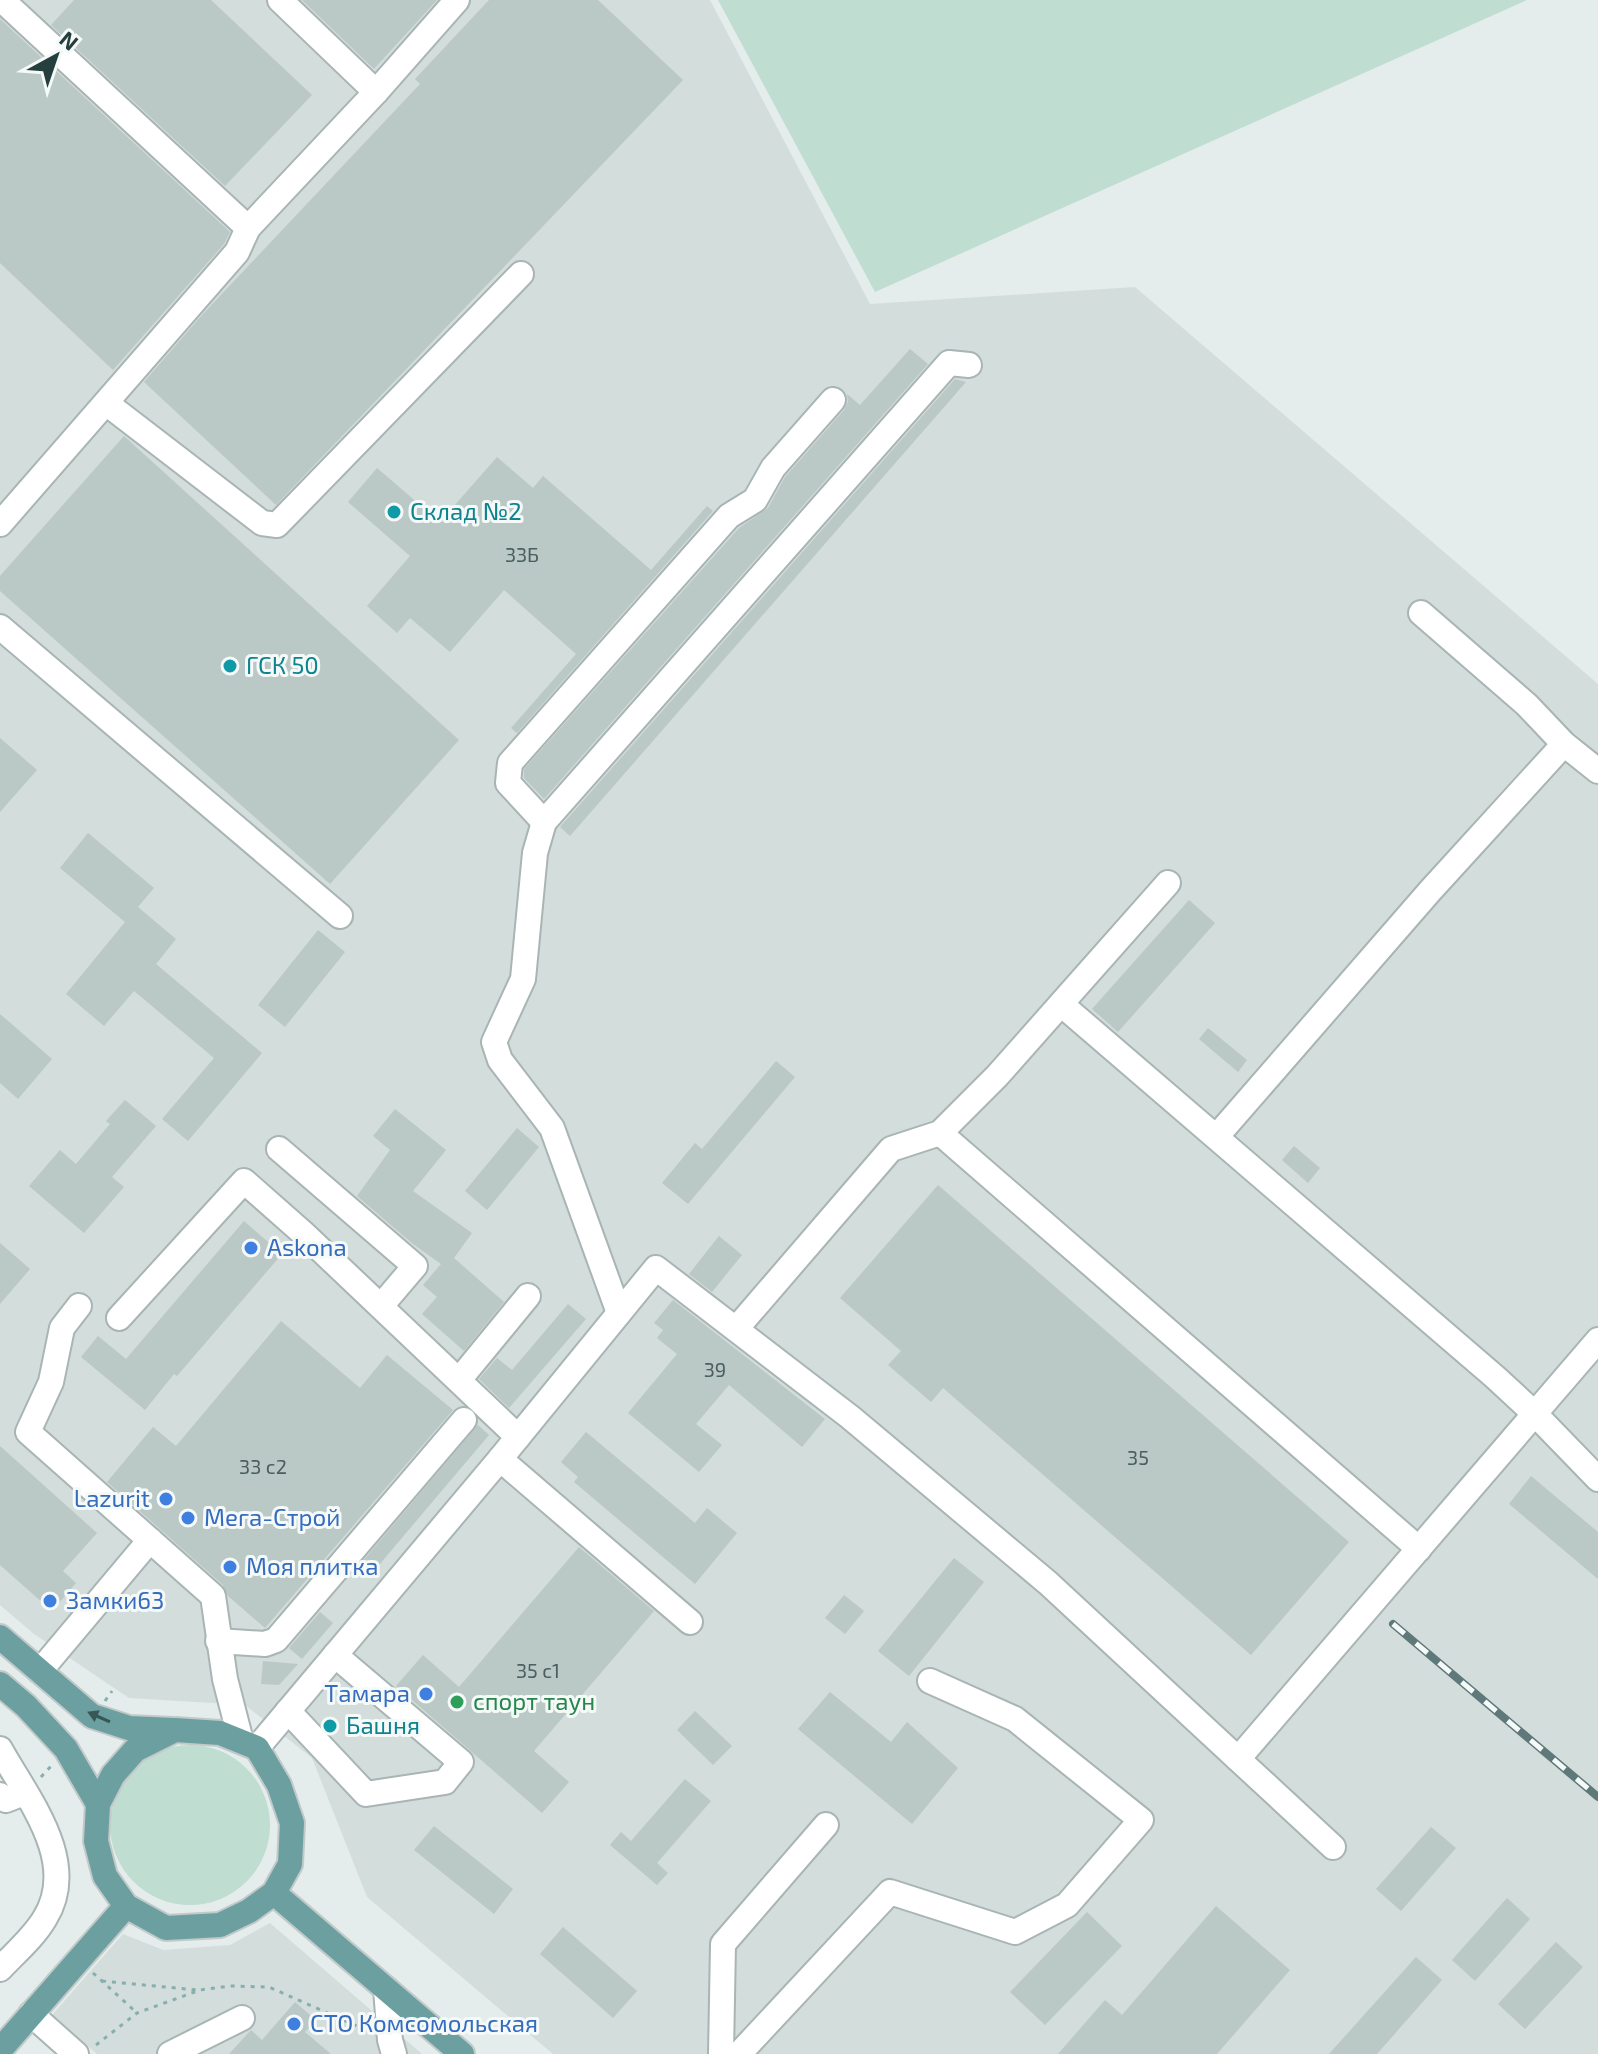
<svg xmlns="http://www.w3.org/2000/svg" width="1598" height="2054" viewBox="0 0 1598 2054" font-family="'Exo 2',sans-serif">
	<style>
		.built { fill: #d3dddb }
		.green { fill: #bfddd0 }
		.building { fill: #bac8c6 }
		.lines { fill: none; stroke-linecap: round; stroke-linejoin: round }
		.minor-casing { stroke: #a8b5b4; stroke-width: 28 }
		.major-casing { stroke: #c2c9c9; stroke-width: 28 }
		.path { stroke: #87afae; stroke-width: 3; stroke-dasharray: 4 6; stroke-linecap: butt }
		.minor { stroke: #fff; stroke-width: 24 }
		.major { stroke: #6c9fa0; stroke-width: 24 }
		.rail-casing { stroke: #5f797a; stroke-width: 8 }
		.rail { stroke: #f5faf9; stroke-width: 5; stroke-dasharray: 15; stroke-linecap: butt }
		.oneway { fill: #375656 }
		.culture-dot { fill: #0f9aa8; stroke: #f5faf9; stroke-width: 3 }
		.shop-dot { fill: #3f7fe0; stroke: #f5faf9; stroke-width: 3 }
		.leisure-dot { fill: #2e9e5b; stroke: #f5faf9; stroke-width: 3 }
		.labels { text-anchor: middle; stroke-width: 6; stroke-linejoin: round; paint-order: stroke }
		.number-label { font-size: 20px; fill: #4a6060 }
		.culture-label { font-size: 24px; fill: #0d838f; stroke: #f5faf9; text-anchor: start }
		.shop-label { font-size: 24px; fill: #366cbe; stroke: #f5faf9; text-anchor: start }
		.leisure-label { font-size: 24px; fill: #27864d; stroke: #f5faf9; text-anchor: start }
	</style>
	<rect width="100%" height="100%" fill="#e5edec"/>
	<g class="built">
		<polygon points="0,0 710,0 870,304 1135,287 1598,684 1598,2054 553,2054 367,1897 312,1758 245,1705 129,1698 34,1634 0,1605"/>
		<polygon points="270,1923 422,2054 97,2054 52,2015 123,1934 163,1950 230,1945"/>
	</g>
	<g class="green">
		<polygon points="718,0 1527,0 875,292"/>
		<circle cx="190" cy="1825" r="80"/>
	</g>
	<g class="building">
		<polygon points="74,0 211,0 312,95 225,186 51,25"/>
		<polygon points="302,0 437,0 374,69"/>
		<polygon points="489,0 598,0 683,80 276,505 144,382 202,315 420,84 415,79"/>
		<polygon points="0,19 230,232 224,244 113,370 0,263"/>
		<polygon points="910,349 928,364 544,799 524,778 524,769 739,528 768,508 785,477 844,410 848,402 847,394 860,405"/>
		<polygon points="955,379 966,382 570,836 560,827"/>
		<polygon points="124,436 459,740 330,884 0,591 0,576"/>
		<polygon points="497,457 533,488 543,476 651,570 707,506 713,511 517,733 511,728 576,654 504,590 450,652 410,618 397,633 367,606 410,556 348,502 377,468 440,522"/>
		<polygon points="0,738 37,770 0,812"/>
		<polygon points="88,833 154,888 138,907 176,939 156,964 262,1053 188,1141 162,1119 214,1058 134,991 104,1026 66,994 125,922 60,868"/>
		<polygon points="1189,900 1215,923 1118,1032 1092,1009"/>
		<polygon points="318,930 345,952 285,1027 258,1005"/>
		<polygon points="0,1014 52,1059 18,1099 0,1083"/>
		<polygon points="1208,1028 1247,1060 1238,1072 1199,1039"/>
		<polygon points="776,1061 795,1077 688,1204 662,1183 695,1143 702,1149"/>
		<polygon points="125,1100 156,1126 112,1177 124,1187 84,1233 29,1186 60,1150 76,1164 110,1124 106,1121"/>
		<polygon points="395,1109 446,1150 413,1191 472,1233 454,1258 504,1302 464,1351 422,1314 437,1297 423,1285 441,1264 413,1244 357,1196 390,1150 373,1136"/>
		<polygon points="517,1128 539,1147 487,1210 465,1191"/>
		<polygon points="1294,1146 1320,1168 1308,1183 1282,1160"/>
		<polygon points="938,1185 1349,1542 1251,1655 943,1388 931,1402 888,1365 901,1351 840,1298"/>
		<polygon points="244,1221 282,1254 177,1376 174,1374 145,1410 81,1357 98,1336 126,1359"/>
		<polygon points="719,1236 742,1255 712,1292 689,1274"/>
		<polygon points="0,1243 30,1269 0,1304"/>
		<polygon points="673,1300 825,1419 802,1447 729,1385 696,1424 722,1445 699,1472 628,1413 677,1354 657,1338 663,1330 654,1323"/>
		<polygon points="568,1304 586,1319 509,1408 479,1379 497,1358 512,1370"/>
		<polygon points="281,1321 360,1388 387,1355 453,1410 265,1628 228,1596 223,1585 107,1482 153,1427 176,1446"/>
		<polygon points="478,1425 489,1435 373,1572 362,1562"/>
		<polygon points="586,1432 695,1523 707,1508 737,1533 695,1584 574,1482 578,1477 561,1462"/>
		<polygon points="0,1446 97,1533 63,1571 76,1583 52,1611 0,1565"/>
		<polygon points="1531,1476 1598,1532 1598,1579 1509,1504"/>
		<polygon points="579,1547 654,1611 534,1751 569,1782 542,1813 396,1686 423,1655 459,1687"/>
		<polygon points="954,1558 984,1582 909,1676 878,1651"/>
		<polygon points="844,1595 864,1611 845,1634 825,1618"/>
		<polygon points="320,1612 333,1623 302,1659 289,1648"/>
		<polygon points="263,1661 298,1664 279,1685 261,1684"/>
		<polygon points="830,1692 891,1742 907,1722 958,1768 912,1824 798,1729"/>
		<polygon points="695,1711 732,1746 713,1765 677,1730"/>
		<polygon points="685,1779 711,1801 657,1863 668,1873 657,1885 610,1845 621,1832 631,1841"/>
		<polygon points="434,1826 513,1889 494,1914 414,1850"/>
		<polygon points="1431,1827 1456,1848 1401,1911 1376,1889"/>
		<polygon points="1507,1898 1530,1919 1475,1981 1452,1960"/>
		<polygon points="1216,1906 1290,1970 1217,2054 1058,2054 1105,2000 1122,2015"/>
		<polygon points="1087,1912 1122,1946 1045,2025 1010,1992"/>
		<polygon points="563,1927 637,1991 613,2018 540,1954"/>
		<polygon points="1556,1942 1583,1967 1525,2029 1498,2004"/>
		<polygon points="1416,1957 1442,1980 1377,2054 1329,2054"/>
		<polygon points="295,2002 316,2020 305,2032 331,2054 229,2054 251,2030 262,2040"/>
	</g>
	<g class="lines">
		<g class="minor-casing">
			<g id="minor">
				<polyline points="2,0 248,228 376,92"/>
				<polyline points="280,0 376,92 457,0"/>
				<polyline points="106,403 262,523 277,525 521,274"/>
				<polyline points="0,524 237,252 248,228"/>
				<polyline points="1421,613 1527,705 1564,744 1598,771"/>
				<polyline points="0,627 340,916"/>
				<polyline points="544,822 508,783 510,763 729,516 755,500 773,468 833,400"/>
				<polyline points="1061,1004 1495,1377 1535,1414 1598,1479"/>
				<polyline points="940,1133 1419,1549"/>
				<polyline points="1217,1136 1430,891 1564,744"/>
				<polyline points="279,1149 415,1266 381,1306"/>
				<polyline points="79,1306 62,1328 51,1382 28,1432 213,1596 225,1679 241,1741"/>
				<polyline points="619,1313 552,1128 500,1060 494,1042 523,979 535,853 544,822 949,363 969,365"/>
				<polyline points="119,1318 244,1181 303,1233 518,1437"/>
				<polyline points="736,1329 891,1149 940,1133 997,1076 1168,883"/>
				<polyline points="459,1380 528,1296"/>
				<polyline points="500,1459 690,1622"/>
				<polyline points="218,1641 265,1644 276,1640 464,1420"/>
				<polyline points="40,1671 150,1540"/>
				<polyline points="288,1711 366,1794 445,1782 461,1762 335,1655"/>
				<polyline points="257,1748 500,1459 656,1268 850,1417 1048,1583 1333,1847"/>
				<path d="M0,1749C27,1798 80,1861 45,1918C34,1937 15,1953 0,1969"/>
				<polyline points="1238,1759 1598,1340"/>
				<polyline points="0,1795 6,1800 24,1793"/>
				<polyline points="386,1989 390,2040 394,2054"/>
				<polyline points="31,2014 76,2054"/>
				<polyline points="170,2054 242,2018"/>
				<polyline points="721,2054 723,1944 826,1825"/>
				<polyline points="739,2054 890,1892 1015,1932 1067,1905 1141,1820 1015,1719 930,1681"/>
			</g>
		</g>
		<g class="major-casing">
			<g id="major">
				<polyline points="0,1637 92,1716 129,1728 173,1730"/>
				<polyline points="0,1684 26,1706 66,1749 98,1804"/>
				<polygon points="175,1730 220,1733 257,1748 279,1785 292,1823 290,1864 274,1893 249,1911 220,1925 166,1928 126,1906 105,1876 96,1841 98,1804 113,1775 135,1750"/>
				<polyline points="274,1893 462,2054"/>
				<polyline points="0,2050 126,1906"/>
			</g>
		</g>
		<g class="path">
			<polyline points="105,1701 112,1691"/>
			<polyline points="41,1777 52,1765"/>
			<polyline points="93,1973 137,2013"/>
			<polyline points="102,1981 197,1990"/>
			<polyline points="96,2045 137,2013 200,1990 230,1986 269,1987 368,2031"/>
		</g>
		<use href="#minor" class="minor"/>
		<use href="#major" class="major"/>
		<g class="rail-casing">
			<polyline id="rail" points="1393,1624 1598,1797"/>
		</g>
		<use href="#rail" class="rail"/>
	</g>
	<defs><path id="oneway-solid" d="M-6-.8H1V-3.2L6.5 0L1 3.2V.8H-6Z" transform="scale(2)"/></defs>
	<use class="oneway" href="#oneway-solid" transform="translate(99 1717) rotate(-156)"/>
	<g class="culture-dot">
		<circle cx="394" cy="512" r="8"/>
		<circle cx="230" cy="666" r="8"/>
		<circle cx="330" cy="1726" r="8"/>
	</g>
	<g class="shop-dot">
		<circle cx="251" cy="1248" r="8"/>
		<circle cx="166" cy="1499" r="8"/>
		<circle cx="188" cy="1518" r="8"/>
		<circle cx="230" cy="1567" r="8"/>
		<circle cx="50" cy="1601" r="8"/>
		<circle cx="426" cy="1694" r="8"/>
		<circle cx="294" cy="2024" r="8"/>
	</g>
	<circle class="leisure-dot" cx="457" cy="1702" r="8"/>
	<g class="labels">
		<g class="number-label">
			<text x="522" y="562">33Б</text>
			<text x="715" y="1377">39</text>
			<text x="1138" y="1465">35</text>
			<text x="263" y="1474">33 с2</text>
			<text x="538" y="1678">35 с1</text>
		</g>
		<g class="culture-label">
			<text x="410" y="520">Склад №2</text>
			<text x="246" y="674">ГСК 50</text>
			<text x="346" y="1734">Башня</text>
		</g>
		<g class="shop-label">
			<text x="267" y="1256">Askona</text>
			<text x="150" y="1507" text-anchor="end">Lazurit</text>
			<text x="204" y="1526">Мега-Строй</text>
			<text x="246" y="1575">Моя плитка</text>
			<text x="66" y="1609">Замки63</text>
			<text x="410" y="1702" text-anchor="end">Тамара</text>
			<text x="310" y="2032">СТО Комсомольская</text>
		</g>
		<g class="leisure-label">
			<text x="473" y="1710">спорт таун</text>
		</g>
	</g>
	<g transform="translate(56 56) rotate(40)" stroke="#f5faf9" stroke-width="6" paint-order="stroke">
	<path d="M0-6L14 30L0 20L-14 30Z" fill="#253e3e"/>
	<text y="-12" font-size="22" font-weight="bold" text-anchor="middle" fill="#253e3e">N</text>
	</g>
</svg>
